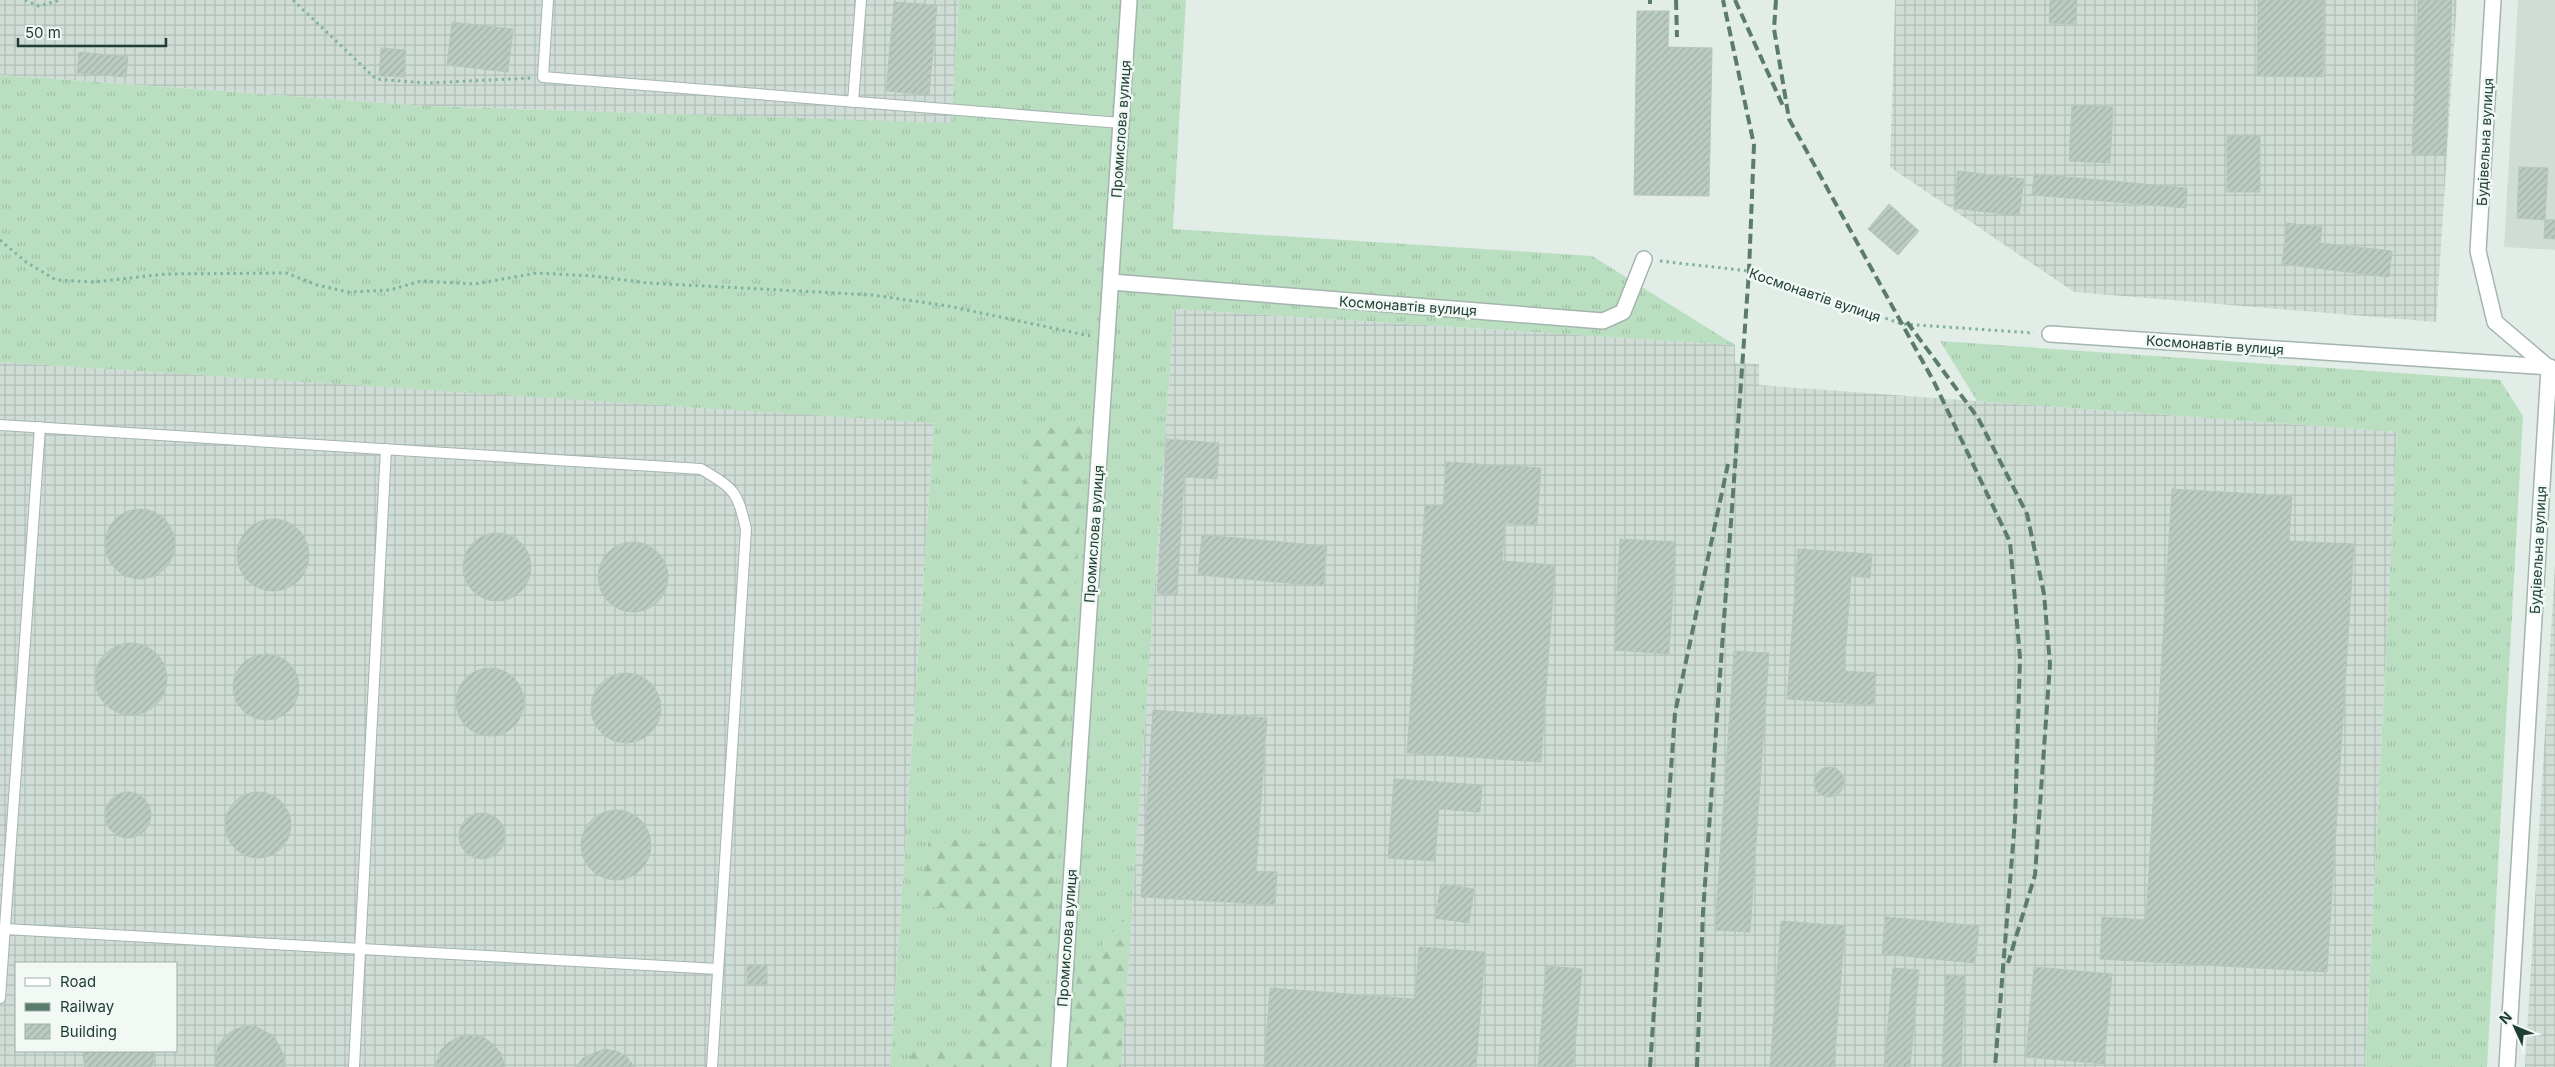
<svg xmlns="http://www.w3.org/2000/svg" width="2555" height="1067" viewBox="0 0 2555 1067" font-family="Inter,sans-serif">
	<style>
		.built { fill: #d0ddd6 }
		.industrial { fill: url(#industrial-grid); fill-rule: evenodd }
		.grass { fill: url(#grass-tufts) }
		.forest { fill: url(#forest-firs) }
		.building { fill: url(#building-hatch); stroke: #b4c7bd }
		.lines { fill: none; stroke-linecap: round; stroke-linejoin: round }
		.lane-casing { stroke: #a4b5ae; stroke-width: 12 }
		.street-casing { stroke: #a4b5ae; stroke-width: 18 }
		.path { stroke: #80b39e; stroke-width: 3; stroke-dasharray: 2.5 4; stroke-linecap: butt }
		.lane { stroke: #fff; stroke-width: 10 }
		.street { stroke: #fff; stroke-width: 15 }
		.rail { stroke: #5b7b6f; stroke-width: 4; stroke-dasharray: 10 5; stroke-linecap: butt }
		.labels { text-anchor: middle; stroke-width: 5; stroke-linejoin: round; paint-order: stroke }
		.street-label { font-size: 14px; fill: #203f34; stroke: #f2f9f5 }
	</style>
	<defs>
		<pattern id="industrial-grid" width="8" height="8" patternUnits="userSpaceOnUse" patternTransform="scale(1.25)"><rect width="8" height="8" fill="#d0ddd6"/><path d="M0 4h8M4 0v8" fill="none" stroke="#b2bfb8"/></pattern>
		<pattern id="grass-tufts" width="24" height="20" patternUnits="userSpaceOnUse" patternTransform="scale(1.25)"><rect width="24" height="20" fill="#b9dfc0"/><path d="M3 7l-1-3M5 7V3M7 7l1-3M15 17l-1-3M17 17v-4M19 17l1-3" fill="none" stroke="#9fc0a6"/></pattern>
		<pattern id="forest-firs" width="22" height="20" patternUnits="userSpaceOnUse" patternTransform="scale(1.25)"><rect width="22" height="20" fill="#b9dfc0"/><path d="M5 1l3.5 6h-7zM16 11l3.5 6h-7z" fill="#9fc0a6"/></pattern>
		<pattern id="building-hatch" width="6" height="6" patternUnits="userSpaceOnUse" patternTransform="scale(1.25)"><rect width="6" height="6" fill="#bacbc2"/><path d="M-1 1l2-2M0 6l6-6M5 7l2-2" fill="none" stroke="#a0afa7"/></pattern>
	</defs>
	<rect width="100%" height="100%" fill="#e2ede7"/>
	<polygon class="built" points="2518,0 2555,0 2555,250 2504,247"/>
	<g class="industrial">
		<polygon points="0,0 959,0 951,124 427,106 0,75"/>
		<polygon points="1895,0 2457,0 2436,322 2074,292 1890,167"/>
		<polygon points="1174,309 1735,345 1735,363 1759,364 1759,385 2397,432 2365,1067 1121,1067"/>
		<path d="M0,362L934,422L890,1067H0ZM16,963H176V1051H16Z"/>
		<polygon points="2555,564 2555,1067 2525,1067"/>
	</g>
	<g class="grass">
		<polygon points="959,0 1186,0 1173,229 1592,256 1735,345 1174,309 1121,1067 890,1067 934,423 0,362 0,75 427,106 951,123"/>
		<polygon points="1940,341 2500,380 2523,416 2487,1067 2365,1067 2397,432 1977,401"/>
	</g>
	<g class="forest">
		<polygon points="1087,417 1043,1067 905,1067 914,1048 974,1048 987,914 919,905 930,833 994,846 1028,435"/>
		<polygon points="1132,908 1121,1067 1071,1067 1077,976"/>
	</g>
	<g class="building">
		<polygon points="2050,0 2077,0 2076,24 2049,23"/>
		<polygon points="2258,0 2324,0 2323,77 2257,76"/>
		<polygon points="2418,0 2452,0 2446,155 2412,154"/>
		<polygon points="894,2 937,5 929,95 886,91"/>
		<polygon points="1637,11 1669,11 1668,47 1712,48 1709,196 1634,195"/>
		<polygon points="452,22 513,29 508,72 447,65"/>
		<polygon points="381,48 406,50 404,77 379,76"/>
		<polygon points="79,52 128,57 126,77 77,73"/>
		<polygon points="2072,105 2113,107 2110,163 2069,161"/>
		<rect x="2227" y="136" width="33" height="56"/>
		<polygon points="2519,167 2548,168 2545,220 2517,218"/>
		<polygon points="1958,171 2024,179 2019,216 1954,208"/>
		<polygon points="2034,174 2187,188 2186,208 2032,195"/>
		<polygon points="1889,204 1919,231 1898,255 1868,229"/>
		<polygon points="2545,220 2555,220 2555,239 2544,238"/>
		<polygon points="2287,223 2322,227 2320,243 2392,251 2389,277 2282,264"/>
		<polygon points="1167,439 1219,443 1217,479 1184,477 1177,595 1157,593"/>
		<polygon points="1446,462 1541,468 1537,525 1505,523 1502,561 1555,565 1541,762 1407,753 1425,505 1443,506"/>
		<polygon points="2172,489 2292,496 2289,541 2354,544 2327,972 2100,959 2102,917 2146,920"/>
		<circle cx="140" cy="544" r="35"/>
		<circle cx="273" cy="555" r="36"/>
		<circle cx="497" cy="567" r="34"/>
		<polygon points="1202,535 1327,546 1323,586 1198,575"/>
		<polygon points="1620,539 1676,542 1669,654 1614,650"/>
		<circle cx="633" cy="577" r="35"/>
		<polygon points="1798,549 1872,554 1870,578 1851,576 1844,671 1876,673 1874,705 1787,699"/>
		<circle cx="131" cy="679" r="36"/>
		<polygon points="1734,651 1769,653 1750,932 1715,930"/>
		<circle cx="266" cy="687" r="33"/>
		<circle cx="490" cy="702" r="34"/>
		<circle cx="626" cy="708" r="35"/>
		<polygon points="1153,710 1267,718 1256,871 1277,872 1275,905 1141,897"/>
		<circle cx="1829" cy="782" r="15"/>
		<polygon points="1394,779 1482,785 1480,812 1439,809 1435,861 1388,858"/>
		<circle cx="258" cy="825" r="33"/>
		<circle cx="128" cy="815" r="23"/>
		<circle cx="616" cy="845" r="35"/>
		<circle cx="482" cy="836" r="23"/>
		<polygon points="1441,884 1474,889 1469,923 1435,918"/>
		<polygon points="1885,917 1979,926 1975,963 1882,954"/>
		<polygon points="1781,921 1845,926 1834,1067 1770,1067"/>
		<polygon points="1419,947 1485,952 1476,1067 1264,1067 1270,988 1415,999"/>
		<polygon points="747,965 767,965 767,985 747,984"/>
		<polygon points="1546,966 1582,969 1573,1067 1538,1067"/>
		<polygon points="2034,967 2112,974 2104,1064 2026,1057"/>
		<polygon points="1893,968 1919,970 1910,1067 1884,1067"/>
		<polygon points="1946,975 1965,976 1961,1067 1942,1067"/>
		<polygon points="244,1026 255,1026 274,1036 284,1055 284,1067 216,1067 215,1058 218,1046 225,1036 234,1030"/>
		<polygon points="471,1035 483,1037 493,1044 501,1053 505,1067 435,1067 440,1051 448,1043 459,1037"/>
		<polygon points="604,1049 616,1051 626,1056 635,1067 576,1067 583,1058"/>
		<polygon points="82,1051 154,1051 154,1061 151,1067 85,1067"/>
	</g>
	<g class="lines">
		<g class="lane-casing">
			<g id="lane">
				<polyline points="548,0 543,77 1121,123"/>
				<polyline points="853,102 861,0"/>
				<path d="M0,425L701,469C735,489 737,491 746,529L712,1067"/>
				<polyline points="5,929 718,969"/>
				<polyline points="0,998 40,427"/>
				<polyline points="354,1067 386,449"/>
			</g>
		</g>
		<g class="street-casing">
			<g id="street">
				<polyline points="2493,0 2478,251 2495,322 2549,368 2507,1067"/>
				<polyline points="1111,282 1603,321 1623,312 1644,259"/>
				<polyline points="2050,334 2550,367"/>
				<polyline points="1059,1067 1129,0"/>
			</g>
		</g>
		<g class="path">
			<polyline points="25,0 39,6 60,0"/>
			<polyline points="293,0 376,79 427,83 531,78"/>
			<polyline points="0,240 26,262 56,280 94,282 166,274 286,273 317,285 348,292 390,290 421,281 475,284 537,273 593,276 648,283 873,295 948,306 1090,336"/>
			<polyline points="1660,261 1749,271 1902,324 2034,333"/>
		</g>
		<use href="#lane" class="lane"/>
		<use href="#street" class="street"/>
		<g class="rail">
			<polyline points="1676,0 1677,37"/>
			<polyline points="1735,0 1783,106"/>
			<polyline points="1776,0 1774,29 1789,119 1934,382 2010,542 2020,658 2015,820 1995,1067"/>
			<polyline points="1650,4 1650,0"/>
			<polyline points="1907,322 1978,418 2027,514 2044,594 2050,664 2035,875 2008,963"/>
			<polyline points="1650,1067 1675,713 1728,464"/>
			<polyline points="1697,1067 1703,912 1749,271 1754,145 1723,0"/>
		</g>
	</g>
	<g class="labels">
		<g class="street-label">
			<text transform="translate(1121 129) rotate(-86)" y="5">Промислова вулиця</text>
			<text transform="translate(2485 142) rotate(-87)" y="5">Будівельна вулиця</text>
			<text transform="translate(1815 295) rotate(19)" y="5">Космонавтів вулиця</text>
			<text transform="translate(1408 306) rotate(4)" y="5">Космонавтів вулиця</text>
			<text transform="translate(2215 345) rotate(4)" y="5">Космонавтів вулиця</text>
			<text transform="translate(1094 534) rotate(-86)" y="5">Промислова вулиця</text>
			<text transform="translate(2538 550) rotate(-87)" y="5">Будівельна вулиця</text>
			<text transform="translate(1067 938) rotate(-86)" y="5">Промислова вулиця</text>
		</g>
	</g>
	<rect x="15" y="962" width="162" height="90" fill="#f2f9f5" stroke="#9eafa8"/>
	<rect x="25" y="978" width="25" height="8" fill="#ffffff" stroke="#9eafa8"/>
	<text x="60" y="987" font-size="15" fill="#203f34">Road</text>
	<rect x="25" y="1003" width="25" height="8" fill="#5b7b6f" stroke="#9eafa8"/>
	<text x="60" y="1012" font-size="15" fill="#203f34">Railway</text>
	<rect x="25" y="1024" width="25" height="15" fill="url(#building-hatch)" stroke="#9eafa8"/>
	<text x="60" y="1037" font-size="15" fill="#203f34">Building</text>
	<g transform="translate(2515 1027) rotate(314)" stroke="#f2f9f5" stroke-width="4" paint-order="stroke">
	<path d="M0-4L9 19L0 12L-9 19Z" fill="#203f34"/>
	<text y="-8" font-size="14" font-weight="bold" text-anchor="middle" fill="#203f34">N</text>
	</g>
	<path d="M18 38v8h148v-8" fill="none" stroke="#203f34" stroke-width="2.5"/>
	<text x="25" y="38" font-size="15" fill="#203f34" stroke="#f2f9f5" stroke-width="4" paint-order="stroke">50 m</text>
</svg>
